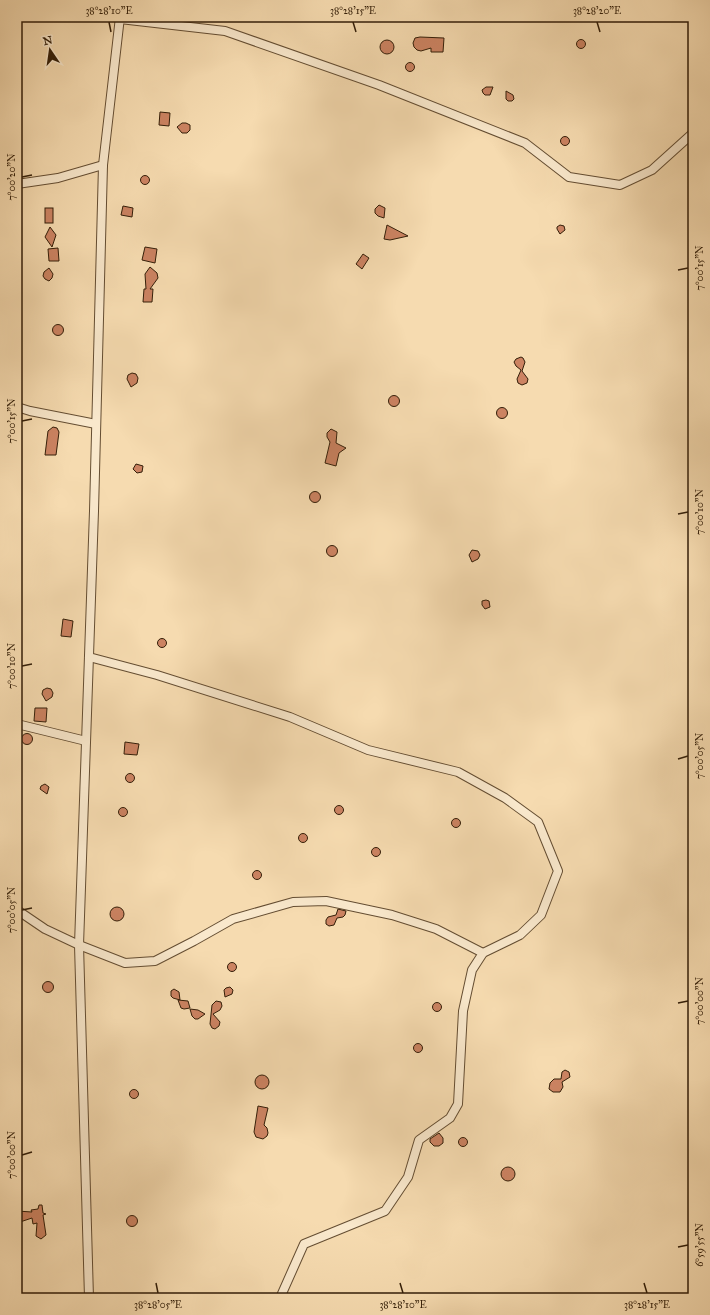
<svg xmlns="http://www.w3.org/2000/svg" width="710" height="1315" viewBox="0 0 710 1315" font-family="'IM FELL Great Primer',serif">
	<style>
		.building { fill: #cc8362; stroke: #331e08 }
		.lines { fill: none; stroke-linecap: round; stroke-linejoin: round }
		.minor-casing { stroke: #644d32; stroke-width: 10 }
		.minor { stroke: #f9e8cc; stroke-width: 8 }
		.ticks { fill: none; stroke: #331e08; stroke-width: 1.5 }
		.neatline { fill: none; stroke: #331e08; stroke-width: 1.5 }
		.ticks-label { font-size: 10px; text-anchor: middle; fill: #331e08 }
	</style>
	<rect width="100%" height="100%" fill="#f6dbb0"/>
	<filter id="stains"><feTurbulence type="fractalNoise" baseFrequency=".005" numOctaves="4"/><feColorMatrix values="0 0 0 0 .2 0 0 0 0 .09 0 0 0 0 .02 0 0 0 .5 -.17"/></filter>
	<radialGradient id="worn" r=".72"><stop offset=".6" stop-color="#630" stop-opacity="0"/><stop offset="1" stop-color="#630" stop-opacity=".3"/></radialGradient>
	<g class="building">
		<polygon points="420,37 444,38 443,52 431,52 431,48 421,51 417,50 414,47 413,43 415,38"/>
		<circle cx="581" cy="44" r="4.5"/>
		<circle cx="387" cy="47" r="7"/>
		<circle cx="410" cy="67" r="4.5"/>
		<polygon points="486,87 493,87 490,95 485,95 483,93 482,90"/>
		<polygon points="506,91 513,95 514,99 512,101 508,101 506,99"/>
		<polygon points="160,112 170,113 169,126 159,125"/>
		<polygon points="182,123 186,123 190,125 190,130 187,133 182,133 177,127"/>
		<circle cx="565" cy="141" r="4.5"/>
		<circle cx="145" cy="180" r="4.5"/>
		<polygon points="379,205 385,208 384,218 378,216 375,213 375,209"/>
		<polygon points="123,206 133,208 132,217 121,215"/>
		<rect x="45" y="208" width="8" height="15"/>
		<polygon points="387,225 408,236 390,240 384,239"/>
		<polygon points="560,225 564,226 565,230 560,234 557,229 557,227"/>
		<polygon points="50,227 56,235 52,247 45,237"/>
		<polygon points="145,247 157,249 155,263 142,260"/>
		<polygon points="58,248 59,261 49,261 48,249"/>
		<polygon points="363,254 369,258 362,269 356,264"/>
		<polygon points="150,267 157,273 158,278 150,289 153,289 152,302 143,302 144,289 146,289 145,274"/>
		<polygon points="49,268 53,274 52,278 49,281 45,279 43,276 44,272"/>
		<circle cx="58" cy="330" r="5.5"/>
		<polygon points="521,357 523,358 525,362 522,371 528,379 527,383 522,385 518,383 517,379 521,370 516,366 514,362 516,359"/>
		<polygon points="132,373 136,374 138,378 137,383 131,387 127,379 128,375"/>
		<circle cx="394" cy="401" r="5.5"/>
		<circle cx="502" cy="413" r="5.5"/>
		<polygon points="53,427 57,428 59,432 56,455 45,455 48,431"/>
		<polygon points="331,429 337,432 336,443 346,448 339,453 336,466 325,463 330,442 327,437 327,433"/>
		<polygon points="136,464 143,466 142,472 137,473 133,469"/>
		<circle cx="315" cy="497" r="5.5"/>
		<circle cx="332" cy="551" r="5.5"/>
		<polygon points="472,550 478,551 480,555 478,559 472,562 469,555"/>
		<polygon points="486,600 489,601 490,607 485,609 482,605 482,601"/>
		<polygon points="63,619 73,621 71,637 61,636"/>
		<circle cx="162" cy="643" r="4.5"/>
		<polygon points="47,688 51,689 53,693 52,697 46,701 42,694 43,690"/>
		<polygon points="35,708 47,708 46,722 34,721"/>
		<circle cx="27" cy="739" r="5.5"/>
		<polygon points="125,742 139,744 137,755 124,754"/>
		<circle cx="130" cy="778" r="4.5"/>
		<polygon points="45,784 49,787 47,794 40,789 41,786"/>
		<circle cx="339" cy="810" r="4.5"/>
		<circle cx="123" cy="812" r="4.5"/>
		<circle cx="456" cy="823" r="4.5"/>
		<circle cx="303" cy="838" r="4.5"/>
		<circle cx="376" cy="852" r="4.5"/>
		<circle cx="257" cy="875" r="4.5"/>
		<circle cx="117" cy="914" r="7"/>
		<polygon points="338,909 346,911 345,915 343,917 337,918 334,925 329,926 326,924 326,920 328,917 336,915"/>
		<circle cx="232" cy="967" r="4.5"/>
		<circle cx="48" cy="987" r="5.5"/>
		<polygon points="230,987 233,990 232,994 225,997 224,990 226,988"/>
		<polygon points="174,989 179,992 180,1000 173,998 171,996 171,991"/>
		<polygon points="178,1000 188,1001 190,1008 184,1009 181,1008"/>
		<polygon points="216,1001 221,1002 222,1006 220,1010 213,1014 220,1022 219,1026 215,1029 212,1028 210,1024 212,1005"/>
		<circle cx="437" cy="1007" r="4.5"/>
		<polygon points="190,1009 198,1010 205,1014 198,1019 195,1019 192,1016"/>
		<circle cx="418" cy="1048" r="4.5"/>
		<polygon points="565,1070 569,1072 570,1077 562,1082 563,1087 560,1092 553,1092 549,1089 550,1083 554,1079 561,1079 562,1072"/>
		<circle cx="262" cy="1082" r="7"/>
		<circle cx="134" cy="1094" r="4.5"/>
		<polygon points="258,1106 268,1108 264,1125 267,1128 268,1133 267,1136 263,1139 256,1137 254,1132"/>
		<polygon points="439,1133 443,1138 443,1143 439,1146 434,1146 430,1142 430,1139"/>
		<circle cx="463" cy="1142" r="4.5"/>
		<circle cx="508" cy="1174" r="7"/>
		<polygon points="39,1205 42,1205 43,1213 46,1214 43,1215 46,1235 41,1239 36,1236 37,1223 33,1224 32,1218 17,1223 17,1211 32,1212 31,1210 38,1209"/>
		<circle cx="132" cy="1221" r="5.5"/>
	</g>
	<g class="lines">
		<g class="minor-casing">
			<g id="minor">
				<polyline points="120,19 225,31 379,85 525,143 569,177 620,185 652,170 693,133"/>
				<polyline points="17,184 58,178 103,165"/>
				<polyline points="17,407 30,411 96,424"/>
				<polyline points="89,657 157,675 290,717 368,750 458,772 505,798 538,822 558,871 541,915 520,935 483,953 472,970 463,1011 458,1104 450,1118 419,1140 408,1177 385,1211 304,1244 280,1298"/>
				<polyline points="17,724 86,741"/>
				<polyline points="17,910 45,929 79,945 125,963 155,961 194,941 233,919 293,902 326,901 392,915 436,929 483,953"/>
				<polyline points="89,1298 79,945 94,511 103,165 120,17"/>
			</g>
		</g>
		<use href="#minor" class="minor"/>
	</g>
	<path class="ticks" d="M109,22L111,32M353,22L356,32M597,22L600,32M22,177L32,175M678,270L688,268M22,421L32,419M678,514L688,512M22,666L32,664M678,759L688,756M22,910L32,908M678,1003L688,1001M22,1155L32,1152M678,1247L688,1245M156,1283L158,1293M400,1283L403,1293M644,1283L647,1293"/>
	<rect width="710" height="1315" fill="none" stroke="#f6dbb0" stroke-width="44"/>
	<g transform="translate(50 50) rotate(347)" stroke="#f9e8cc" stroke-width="3" paint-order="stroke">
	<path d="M0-3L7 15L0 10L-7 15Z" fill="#331e08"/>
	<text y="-6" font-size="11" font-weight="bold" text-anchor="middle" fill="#331e08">N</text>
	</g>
	<rect x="22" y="22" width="666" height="1271" class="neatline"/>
	<g class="ticks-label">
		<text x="109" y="14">38°28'10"E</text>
		<text x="353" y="14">38°28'15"E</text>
		<text x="597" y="14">38°28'20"E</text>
		<text transform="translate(11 177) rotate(-90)" y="4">7°00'20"N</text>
		<text transform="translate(699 268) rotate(-90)" y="4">7°00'15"N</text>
		<text transform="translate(11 421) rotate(-90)" y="4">7°00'15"N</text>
		<text transform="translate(699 512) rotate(-90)" y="4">7°00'10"N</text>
		<text transform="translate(11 666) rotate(-90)" y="4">7°00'10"N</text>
		<text transform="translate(699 756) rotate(-90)" y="4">7°00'05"N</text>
		<text transform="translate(11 910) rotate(-90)" y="4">7°00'05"N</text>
		<text transform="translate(699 1001) rotate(-90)" y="4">7°00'00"N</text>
		<text transform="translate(11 1155) rotate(-90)" y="4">7°00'00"N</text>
		<text transform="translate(699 1245) rotate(-90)" y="4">6°59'55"N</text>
		<text x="158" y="1308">38°28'05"E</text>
		<text x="403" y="1308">38°28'10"E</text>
		<text x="647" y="1308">38°28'15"E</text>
	</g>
	<rect width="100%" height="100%" filter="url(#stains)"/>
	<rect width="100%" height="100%" fill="url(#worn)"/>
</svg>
